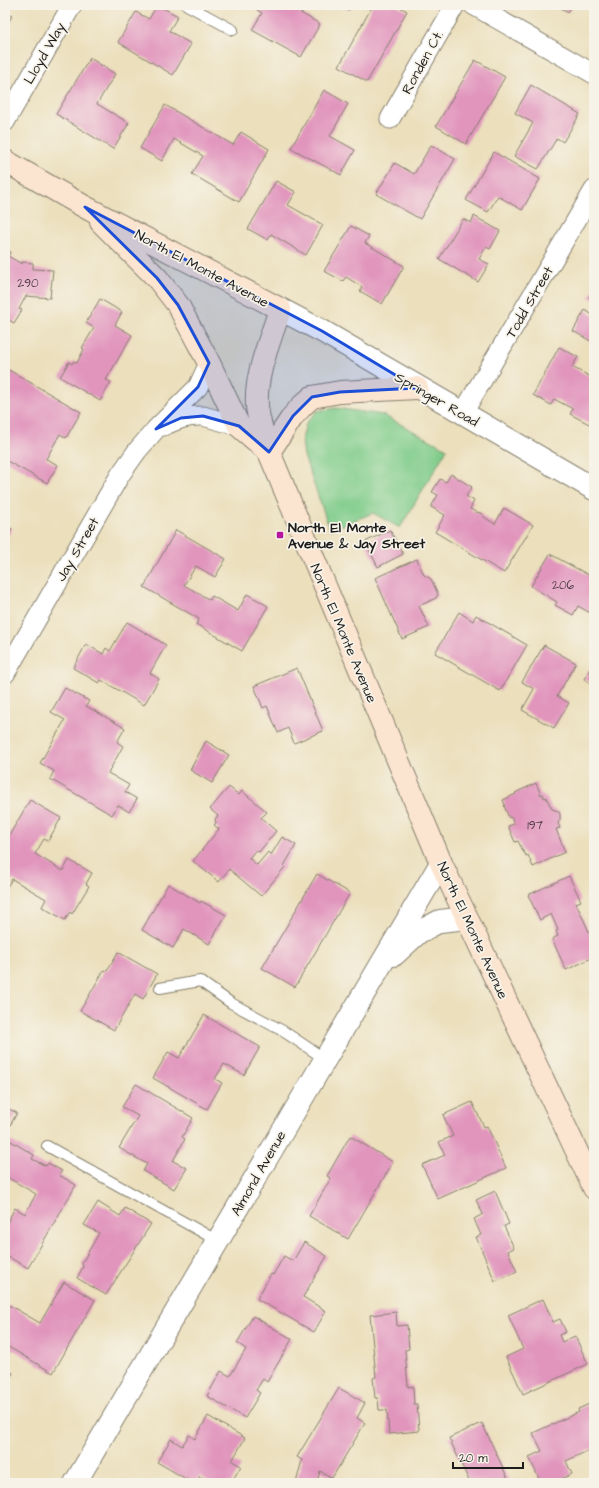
<svg xmlns="http://www.w3.org/2000/svg" width="599" height="1488" viewBox="0 0 599 1488" font-family="'Architects Daughter',sans-serif">
	<style>
		.green { fill: #7fcc8a; stroke: #4e7453 }
		.building { fill: #e195bd }
		.lines { fill: none; stroke-linecap: round; stroke-linejoin: round }
		.service-casing { stroke: #847e6c; stroke-width: 12 }
		.minor-casing { stroke: #847e6c; stroke-width: 21 }
		.tertiary-casing { stroke: #847e6c; stroke-width: 24 }
		.secondary-casing { stroke: #847e6c; stroke-width: 24 }
		.service { stroke: #fff; stroke-width: 10 }
		.minor { stroke: #fff; stroke-width: 19 }
		.tertiary { stroke: #fff; stroke-width: 22 }
		.secondary { stroke: #fce5d0; stroke-width: 22 }
		.marked { fill: #1d4ed8; fill-opacity: 0.2; stroke: #1d4ed8; stroke-width: 3; stroke-linejoin: round }
		.poi-dot { fill: #b5179e; stroke: #f7f3e8; stroke-width: 1.5 }
		.labels { text-anchor: middle; stroke-width: 3.5; stroke-linejoin: round; paint-order: stroke }
		.number-label { font-size: 12px; fill: #4d3a44 }
		.street-label { font-size: 14px; fill: #1c1c1c; stroke: #f7f3e8 }
		.poi-label { font-size: 14px; font-weight: bold; fill: #1c1c1c; stroke: #f7f3e8; text-anchor: start }
	</style>
	<rect width="100%" height="100%" fill="#f7f3e8"/>
	<filter id="ink" filterUnits="userSpaceOnUse"><feTurbulence type="fractalNoise" baseFrequency=".025" numOctaves="2"/><feDisplacementMap in="SourceGraphic" scale="8" xChannelSelector="R" yChannelSelector="G"/><feConvolveMatrix kernelMatrix="1 2 1 2 8 2 1 2 1" color-interpolation-filters="sRGB"/></filter>
	<filter id="wash" filterUnits="userSpaceOnUse"><feTurbulence type="fractalNoise" baseFrequency=".012" numOctaves="4" result="noise"/><feDisplacementMap in="SourceGraphic" scale="16" xChannelSelector="R" yChannelSelector="G"/><feGaussianBlur stdDeviation="0.9" result="paint"/><feColorMatrix in="noise" values="0 0 0 0 0 0 0 0 0 0 0 0 0 0 0 0 0 1.4 0 .05"/><feComposite in="paint" operator="in"/></filter>
	<g filter="url(#wash)">
		<rect width="100%" height="100%" fill="#ebdfbc"/>
		<polygon class="green" points="336,408 383,415 447,449 400,528 373,513 330,530 304,456 302,440 306,423 317,411"/>
		<g id="blocks">
			<g class="building">
				<polygon points="157,5 178,16 169,31 191,44 173,75 118,42 136,12 149,19"/>
				<polygon points="260,5 303,5 299,12 320,24 301,57 252,30 262,13 257,10"/>
				<polygon points="340,5 352,5 349,10"/>
				<polygon points="373,5 396,5 407,11 367,82 339,66"/>
				<polygon points="556,5 573,5 568,12"/>
				<polygon points="5,12 12,16 5,28"/>
				<polygon points="90,58 115,74 97,104 129,123 113,149 56,114"/>
				<polygon points="475,60 505,77 466,144 436,126"/>
				<polygon points="531,85 580,114 563,142 557,138 538,169 514,156 533,123 515,113"/>
				<polygon points="324,90 348,104 330,136 355,150 341,175 291,148"/>
				<polygon points="165,105 233,145 241,132 269,149 239,202 192,174 203,156 174,139 162,161 140,148"/>
				<polygon points="431,145 455,159 420,219 376,194 395,163 414,174"/>
				<polygon points="494,152 540,179 522,210 498,196 488,212 466,200"/>
				<polygon points="276,181 296,192 288,205 323,225 306,255 271,234 268,240 248,229"/>
				<polygon points="474,216 500,231 490,249 486,247 479,259 489,264 478,282 439,259 463,219 471,223"/>
				<polygon points="351,226 369,236 365,243 404,266 382,304 360,291 362,287 346,277 343,281 324,271"/>
				<polygon points="5,249 11,252 8,256 22,264 22,262 33,263 33,269 53,270 50,298 26,296 19,309 22,310 14,323 5,318"/>
				<polygon points="594,290 594,300 589,297"/>
				<polygon points="100,299 122,312 115,325 132,335 106,380 111,382 100,401 60,377 69,362 72,364 74,361 77,363 84,349 82,348 94,328 86,323"/>
				<polygon points="585,310 594,316 594,343 573,331"/>
				<polygon points="559,347 578,357 572,367 591,377 594,371 594,419 591,425 570,414 573,409 554,399 551,405 533,395"/>
				<polygon points="9,370 81,412 66,438 60,434 46,459 58,465 47,483 5,460 5,377"/>
				<polygon points="451,474 472,487 466,496 474,501 470,509 476,512 481,513 484,517 495,524 504,508 533,525 504,573 435,532 445,515 431,507 438,495 432,492 440,479 446,482"/>
				<polygon points="5,525 12,529 5,541"/>
				<polygon points="176,530 226,559 215,577 196,566 184,585 210,600 212,596 238,611 247,594 268,606 242,651 196,624 199,619 144,587"/>
				<polygon points="390,530 403,554 378,567 365,542"/>
				<polygon points="550,554 594,578 592,583 594,584 594,615 578,606 573,615 555,605 557,602 531,586"/>
				<polygon points="417,559 424,575 431,579 438,594 436,598 419,606 429,627 402,639 375,578"/>
				<polygon points="459,612 473,621 476,615 527,645 500,691 435,653"/>
				<polygon points="127,622 166,645 150,673 159,679 144,705 101,680 99,683 73,668 86,644 103,654 106,648 110,651"/>
				<polygon points="544,645 576,663 557,696 569,703 554,728 522,710 534,689 522,682"/>
				<polygon points="594,662 594,685 584,679"/>
				<polygon points="297,668 323,731 294,743 288,728 278,733 267,706 263,708 254,686"/>
				<polygon points="65,688 89,701 86,706 125,728 117,742 123,746 108,773 129,785 125,792 137,799 129,812 118,805 112,815 50,779 54,771 40,763 65,720 51,712"/>
				<polygon points="206,741 229,755 212,783 190,770"/>
				<polygon points="536,783 541,795 543,794 544,798 546,797 552,809 558,811 560,814 560,820 558,823 560,828 556,829 565,852 533,867 528,855 526,856 525,853 524,853 518,841 515,842 508,826 514,824 511,817 509,818 504,806 505,805 503,800 516,794 515,793"/>
				<polygon points="229,787 239,795 242,791 267,812 261,818 276,831 259,852 256,850 249,858 257,865 268,852 271,855 282,837 296,845 284,866 285,867 261,896 229,869 219,882 193,861 219,829 214,825 216,823 215,819 218,816 210,809"/>
				<polygon points="30,800 61,818 48,841 44,839 35,854 63,871 69,860 92,873 86,884 89,886 72,914 70,912 65,920 42,907 46,899 12,879 5,890 5,837 7,839"/>
				<polygon points="317,874 350,893 295,987 262,968"/>
				<polygon points="569,876 581,901 576,903 590,934 594,932 594,957 566,970 552,939 558,936 556,931 558,930 551,914 540,920 528,895"/>
				<polygon points="168,884 200,903 201,901 226,915 209,944 184,929 173,948 142,930"/>
				<polygon points="118,952 157,974 143,999 135,994 114,1030 80,1011 104,970 107,971"/>
				<polygon points="204,1015 260,1047 244,1075 224,1064 215,1079 222,1083 207,1109 153,1078 168,1052 179,1058"/>
				<polygon points="136,1084 193,1118 182,1137 185,1139 173,1161 187,1168 174,1189 143,1171 147,1164 119,1148 138,1116 122,1107"/>
				<polygon points="472,1102 484,1127 487,1126 506,1168 438,1199 422,1165 445,1155 439,1142 453,1136 443,1115"/>
				<polygon points="5,1107 17,1113 5,1134"/>
				<polygon points="350,1136 393,1162 348,1239 309,1216 331,1178 327,1176"/>
				<polygon points="11,1141 34,1155 32,1159 46,1166 48,1163 62,1171 59,1175 76,1185 28,1268 5,1255 5,1226 15,1208 25,1214 36,1194 5,1176 5,1152"/>
				<polygon points="495,1191 509,1224 504,1226 514,1248 508,1251 517,1272 495,1281 476,1237 481,1235 474,1219 483,1214 476,1200"/>
				<polygon points="98,1202 120,1216 125,1208 151,1224 106,1295 77,1278 83,1267 82,1263 99,1233 84,1225"/>
				<polygon points="304,1242 327,1256 303,1297 326,1311 314,1332 257,1299 271,1274 273,1275 284,1256 293,1261"/>
				<polygon points="64,1282 95,1300 53,1373 5,1345 5,1313 9,1305 40,1323"/>
				<polygon points="543,1299 553,1322 560,1319 566,1332 559,1335 562,1342 575,1336 588,1364 523,1394 506,1357 523,1349 508,1315"/>
				<polygon points="396,1312 397,1326 407,1325 409,1349 405,1350 408,1387 413,1386 414,1404 417,1404 419,1431 389,1434 387,1410 379,1410 378,1398 375,1398 373,1378 376,1377 370,1315"/>
				<polygon points="253,1316 292,1339 267,1382 263,1379 256,1390 260,1393 245,1418 207,1396 221,1371 230,1376 246,1349 237,1343"/>
				<polygon points="5,1369 13,1373 5,1386"/>
				<polygon points="339,1388 365,1403 357,1418 365,1423 332,1478 320,1471 317,1483 296,1483 302,1460 297,1457"/>
				<polygon points="594,1402 594,1448 566,1461 572,1474 552,1483 541,1483 529,1457 542,1451 533,1433 579,1412 578,1409"/>
				<polygon points="208,1416 245,1438 232,1461 241,1466 231,1483 212,1483 200,1476 196,1483 193,1483 157,1462 171,1439 182,1446 189,1435 195,1439"/>
				<polygon points="482,1423 510,1483 470,1483 449,1438"/>
			</g>
		</g>
	</g>
	<g filter="url(#ink)">
		<use href="#blocks" fill-opacity="0" stroke="#847e6c" stroke-width="1"/>
		<g class="lines">
			<g class="service-casing">
				<g id="service">
					<polyline points="187,5 233,30"/>
					<polyline points="160,988 200,981 231,1003 283,1031 325,1059"/>
					<polyline points="47,1146 218,1241"/>
				</g>
			</g>
			<g class="minor-casing">
				<g id="minor">
					<polyline points="473,5 594,74"/>
					<polyline points="390,119 455,5"/>
					<polyline points="5,122 72,5"/>
					<polyline points="463,413 594,190"/>
					<path d="M163,426C176,420 188,415 203,416L239,426"/>
					<polyline points="5,674 120,475 137,451 156,429 198,387 209,363"/>
				</g>
			</g>
			<g class="tertiary-casing">
				<g id="tertiary">
					<polyline points="280,309 322,331 594,489"/>
					<polyline points="394,955 419,932 440,921 467,918"/>
					<polyline points="75,1483 441,863"/>
				</g>
			</g>
			<g class="secondary-casing">
				<g id="secondary">
					<path d="M5,161L85,207L280,309C271,339 255,373 257,405C258,421 264,437 269,452L441,863L594,1188"/>
					<polyline points="101,222 157,278 178,305 209,363 239,426 269,452"/>
					<polyline points="269,452 293,416 303,405 312,397 340,392 417,388"/>
				</g>
			</g>
			<use href="#service" class="service"/>
			<use href="#minor" class="minor"/>
			<use href="#tertiary" class="tertiary"/>
			<use href="#secondary" class="secondary"/>
		</g>
	</g>
	<path class="marked" d="M85,207L322,331L417,388L340,392L312,397L293,416L269,452L239,426L203,416L181,418L156,429L198,387L209,363L178,305L157,278Z"/>
	<rect class="poi-dot" x="276" y="531" width="8" height="8" rx="2"/>
	<g class="labels">
		<g class="number-label">
			<text x="28" y="287">290</text>
			<text x="563" y="589">206</text>
			<text x="535" y="829">197</text>
		</g>
		<g class="street-label">
			<text transform="translate(44 53) rotate(-60)" y="5">Lloyd Way</text>
			<text transform="translate(422 62) rotate(-61)" y="5">Ronden Ct.</text>
			<text transform="translate(202 268) rotate(28)" y="5">North El Monte Avenue</text>
			<text transform="translate(529 302) rotate(-60)" y="5">Todd Street</text>
			<text transform="translate(437 399) rotate(30)" y="5">Springer Road</text>
			<text transform="translate(77 549) rotate(-60)" y="5">Jay Street</text>
			<text transform="translate(344 633) rotate(67)" y="5">North El Monte Avenue</text>
			<text transform="translate(473 930) rotate(65)" y="5">North El Monte Avenue</text>
			<text transform="translate(258 1173) rotate(-60)" y="5">Almond Avenue</text>
		</g>
		<g class="poi-label">
			<text x="288" y="532">North El Monte<tspan x="288" dy="16">Avenue &amp; Jay Street</tspan></text>
		</g>
	</g>
	<rect width="599" height="1488" fill="none" stroke="#f7f3e8" stroke-width="20"/>
	<path d="M453 1462v6h70v-6" fill="none" stroke="#1c1c1c" stroke-width="2"/>
	<text x="459" y="1462" font-size="12" fill="#1c1c1c" stroke="#f7f3e8" stroke-width="3" paint-order="stroke">20 m</text>
</svg>
